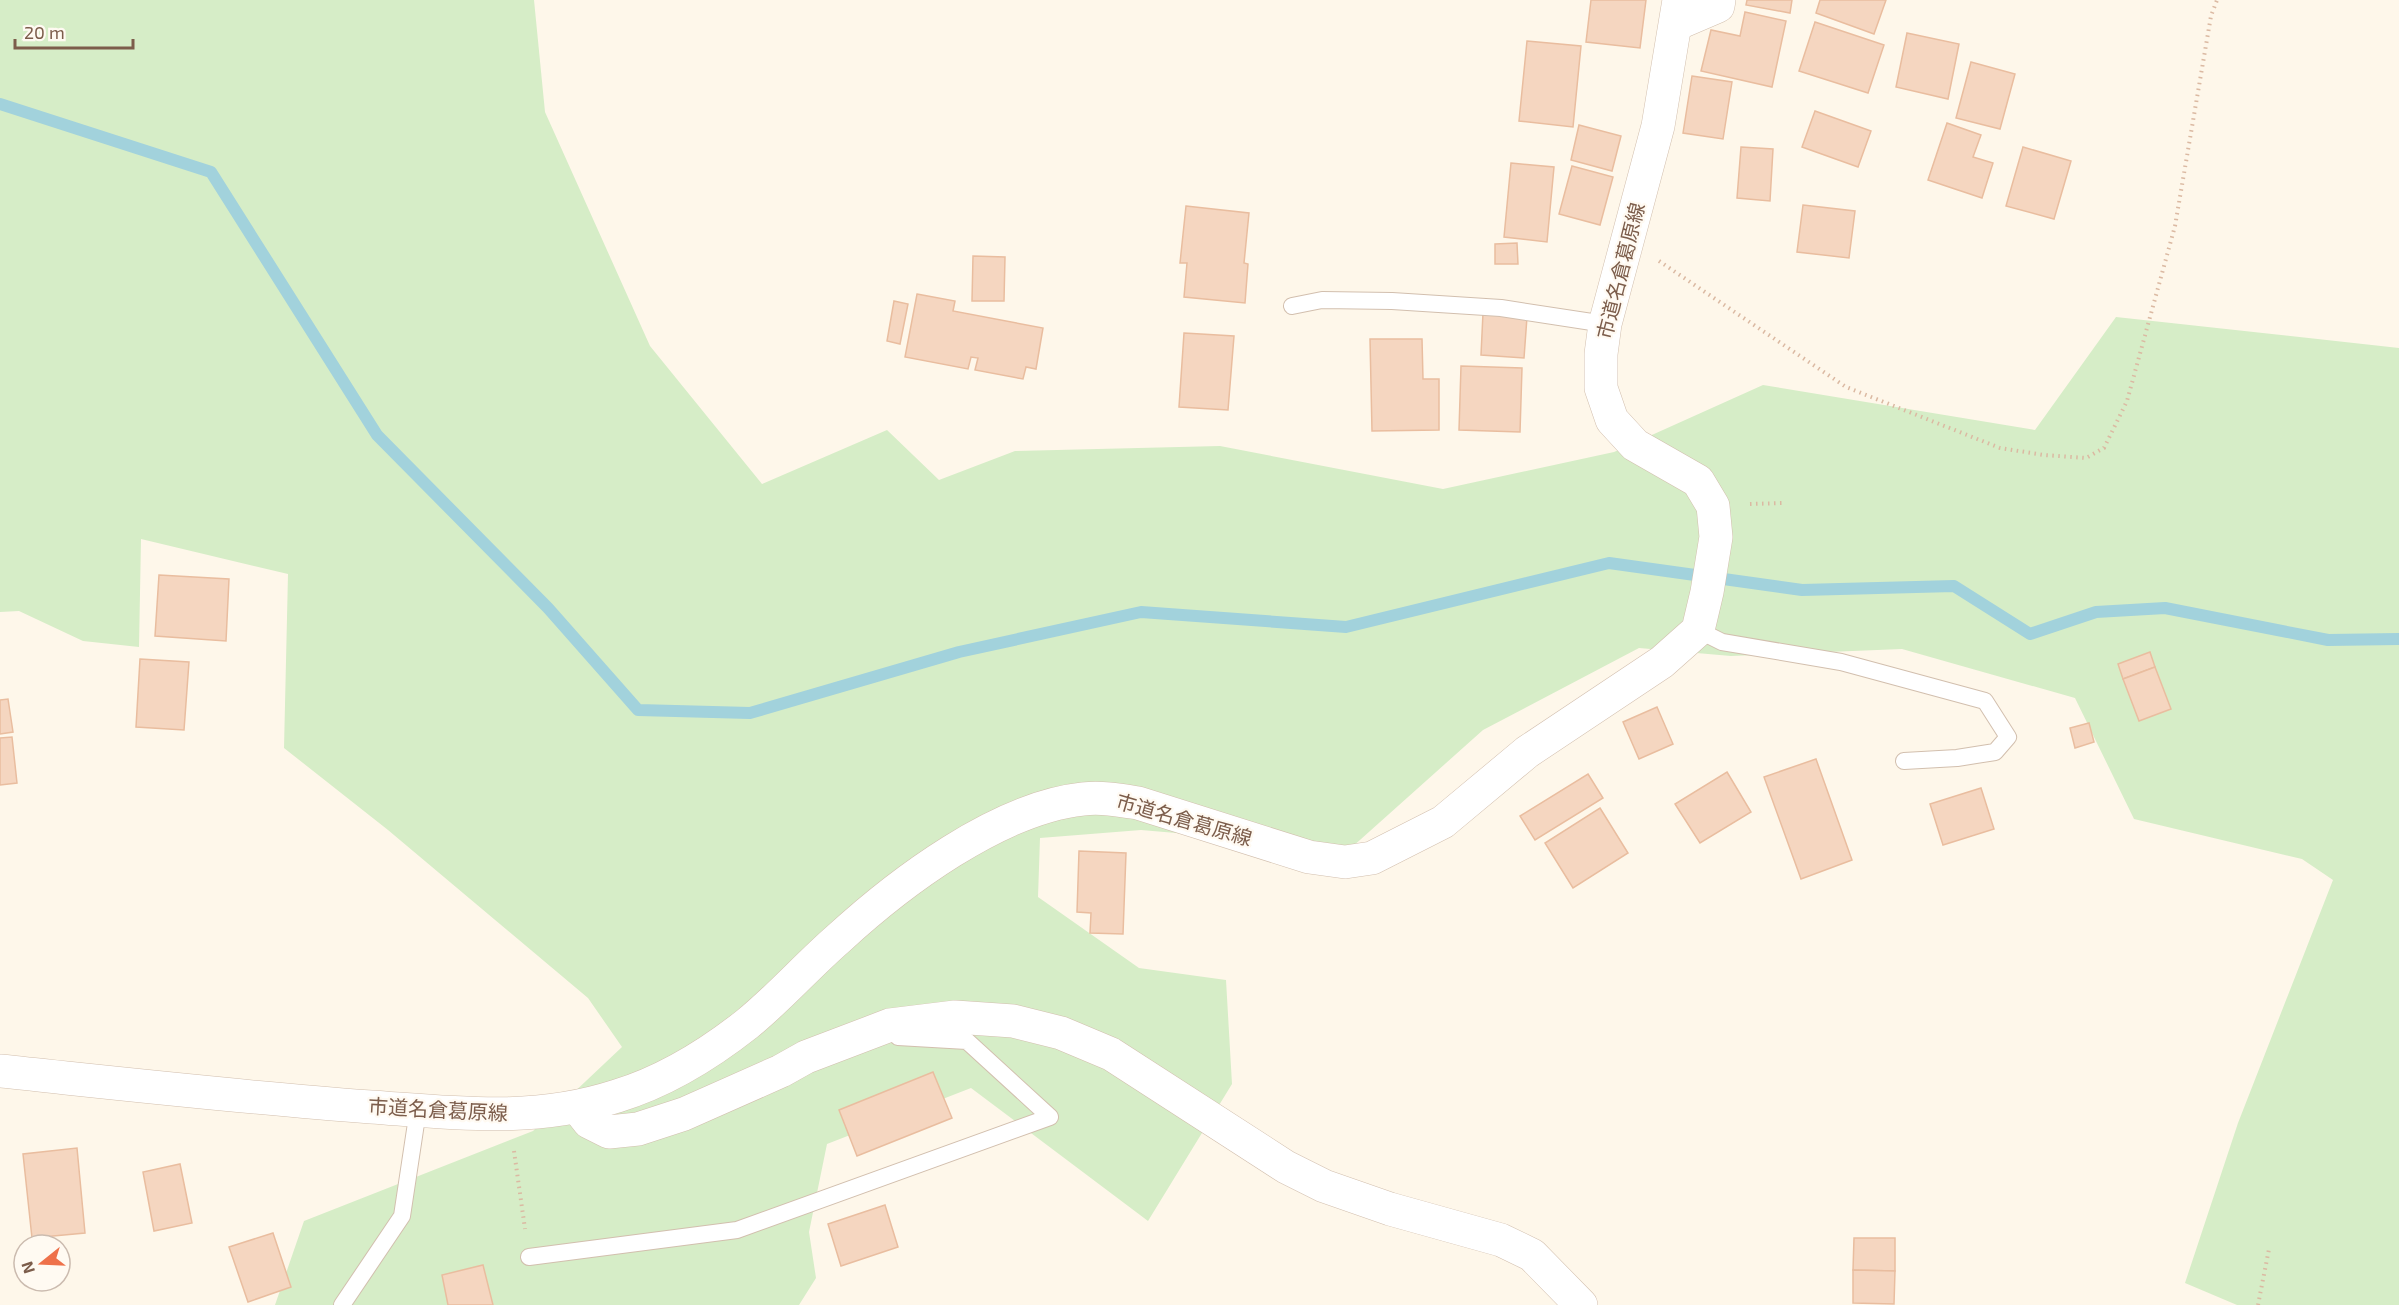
<svg xmlns="http://www.w3.org/2000/svg" width="2399" height="1305" viewBox="0 0 2399 1305" font-family="'Exo 2','Noto Sans JP',sans-serif">
	<style>
		.green { fill: #d6edc7 }
		.lines { fill: none; stroke-linecap: round; stroke-linejoin: round }
		.stream { stroke: #a2d2dc; stroke-width: 12 }
		.building { fill: #f5d6c0; stroke: #e9bd9f; stroke-width: 1.5 }
		.service-casing { stroke: #d2bfae; stroke-width: 18 }
		.minor-casing { stroke: #d2bfae; stroke-width: 34 }
		.path { stroke: #dbb9a2; stroke-width: 4; stroke-dasharray: 1.5 4.5; stroke-linecap: butt }
		.service { stroke: #fff; stroke-width: 16 }
		.minor { stroke: #fff; stroke-width: 33 }
		.labels { text-anchor: middle; stroke-width: 4.5; stroke-linejoin: round; paint-order: stroke }
		.street-label { font-size: 20px; fill: #7c5d4b; stroke: #fffaf2 }
	</style>
	<rect width="100%" height="100%" fill="#fef7ea"/>
	<polygon class="green" points="0,0 534,0 545,112 650,346 762,484 887,430 939,480 1015,451 1220,446 1443,489 1614,452 1763,385 2035,430 2116,317 2399,348 2399,1305 2237,1305 2185,1283 2238,1123 2333,880 2302,859 2134,819 2075,698 1902,649 1731,656 1639,648 1483,730 1351,848 1141,830 1040,838 1038,897 1139,968 1226,980 1232,1084 1148,1221 971,1088 827,1144 809,1232 816,1278 799,1305 275,1305 304,1221 533,1131 622,1047 588,998 388,830 284,748 288,574 141,539 139,647 83,641 19,611 0,612"/>
	<g class="lines">
		<polyline class="stream" points="0,104 211,172 377,435 548,608 638,710 750,713 959,652 1141,612 1346,627 1609,563 1802,590 1954,586 2030,634 2096,612 2165,608 2328,640 2399,639"/>
	</g>
	<g class="building">
		<polygon points="1591,0 1646,0 1640,48 1586,42"/>
		<polygon points="1747,0 1792,0 1790,13 1746,5"/>
		<polygon points="1820,0 1886,0 1874,34 1816,13"/>
		<polygon points="1745,12 1786,21 1772,87 1701,71 1711,30 1740,36"/>
		<polygon points="1815,22 1884,45 1868,93 1799,71"/>
		<polygon points="1907,33 1959,44 1948,99 1896,87"/>
		<polygon points="1527,41 1581,46 1573,127 1519,121"/>
		<polygon points="1971,62 2015,74 2000,129 1956,118"/>
		<polygon points="1692,76 1732,82 1723,139 1683,133"/>
		<polygon points="1815,111 1871,131 1858,167 1802,147"/>
		<polygon points="1947,123 1981,135 1973,157 1993,163 1982,198 1928,180"/>
		<polygon points="1579,125 1621,136 1612,171 1571,160"/>
		<polygon points="1741,147 1773,149 1770,201 1737,198"/>
		<polygon points="2023,147 2071,161 2054,219 2006,206"/>
		<polygon points="1511,163 1554,167 1547,242 1504,237"/>
		<polygon points="1572,166 1613,177 1600,225 1559,214"/>
		<polygon points="1803,205 1855,211 1849,258 1797,252"/>
		<polygon points="1186,206 1249,213 1244,263 1248,264 1245,303 1184,297 1187,263 1180,263"/>
		<polygon points="1517,243 1518,264 1495,264 1495,244"/>
		<polygon points="973,256 1005,257 1004,301 972,301"/>
		<polygon points="917,294 955,301 953,311 1043,328 1036,369 1026,367 1023,379 975,370 978,358 971,357 968,369 905,357"/>
		<polygon points="894,301 908,304 900,344 887,341"/>
		<polygon points="1483,313 1527,317 1524,358 1481,355"/>
		<polygon points="1184,333 1234,336 1228,410 1179,407"/>
		<polygon points="1370,339 1422,339 1423,379 1439,379 1439,430 1372,431"/>
		<polygon points="1461,366 1522,368 1520,432 1459,430"/>
		<polygon points="159,575 229,579 226,641 155,636"/>
		<polygon points="2150,652 2155,667 2123,679 2118,664"/>
		<polygon points="140,659 189,662 184,730 136,727"/>
		<polygon points="2155,667 2171,709 2139,721 2123,679"/>
		<polygon points="8,699 13,732 0,734 0,700"/>
		<polygon points="1657,707 1673,744 1639,759 1623,722"/>
		<polygon points="2089,723 2094,742 2075,748 2070,728"/>
		<polygon points="12,737 17,783 0,785 0,738"/>
		<polygon points="1816,759 1852,860 1801,879 1764,777"/>
		<polygon points="1727,772 1751,812 1700,843 1675,804"/>
		<polygon points="1588,774 1603,798 1535,840 1520,816"/>
		<polygon points="1981,788 1994,829 1943,845 1930,804"/>
		<polygon points="1600,808 1628,853 1573,888 1545,843"/>
		<polygon points="1079,851 1126,853 1123,934 1090,933 1091,913 1077,912"/>
		<polygon points="933,1072 952,1118 857,1156 839,1110"/>
		<polygon points="77,1148 85,1233 32,1238 23,1154"/>
		<polygon points="180,1164 192,1223 154,1231 143,1172"/>
		<polygon points="885,1205 898,1247 841,1266 828,1224"/>
		<polygon points="273,1233 291,1287 248,1302 229,1247"/>
		<polygon points="1854,1238 1895,1238 1895,1271 1853,1270"/>
		<polygon points="483,1265 493,1305 448,1305 442,1275"/>
		<polygon points="1853,1270 1895,1271 1894,1304 1853,1303"/>
	</g>
	<g class="lines">
		<g class="service-casing">
			<g id="service">
				<polyline points="1292,306 1322,300 1392,301 1501,308 1605,324"/>
				<polyline points="1698,630 1722,642 1841,662 1985,701 2008,737 1995,752 1957,758 1904,761"/>
				<polyline points="529,1257 737,1230 1050,1117 967,1041 898,1037"/>
				<polyline points="342,1305 402,1216 418,1110"/>
			</g>
		</g>
		<g class="minor-casing">
			<g id="minor">
				<polyline points="1676,24 1718,6 1719,0"/>
				<path d="M0,1071C124,1084 247,1098 371,1107C456,1113 534,1123 617,1096C663,1082 709,1054 747,1024C779,998 807,966 838,939C899,883 998,808 1083,799C1102,797 1119,800 1138,803L1309,857L1345,862L1372,858L1443,822L1527,752L1662,662L1698,630L1707,592L1716,537L1713,506L1698,481L1635,445L1612,420L1601,388V354L1605,324L1658,126L1679,0"/>
				<polyline points="578,1108 589,1122 609,1132 638,1129 684,1114 781,1071 806,1057 890,1025 955,1017 1013,1021 1061,1033 1111,1054 1286,1167 1324,1186 1390,1209 1501,1240 1532,1255 1581,1305"/>
			</g>
		</g>
		<g class="path">
			<polyline points="1659,261 1846,387 2000,448 2044,455 2086,458 2104,448 2127,401 2175,226 2211,16 2217,0"/>
			<polyline points="1750,504 1784,503"/>
			<polyline points="514,1151 525,1229"/>
			<polyline points="2258,1305 2269,1249"/>
		</g>
		<use href="#service" class="service"/>
		<use href="#minor" class="minor"/>
	</g>
	<g class="labels">
		<g class="street-label">
			<text transform="translate(1621 271) rotate(-76)" y="7">市道名倉葛原線</text>
			<text transform="translate(1184 820) rotate(16)" y="7">市道名倉葛原線</text>
			<text transform="translate(438 1110) rotate(3)" y="7">市道名倉葛原線</text>
		</g>
	</g>
	<g transform="translate(42 1263) rotate(252)"><circle r="28" fill="#fffaf2" stroke="#cbbbaf" stroke-width="1.5"/>
	<path d="M0-4.5L10 22L0 15L-10 22Z" fill="#ee714a"/>
	<text y="-9" font-size="16" font-weight="bold" text-anchor="middle" fill="#7c5d4b">N</text>
	</g>
	<path d="M15 39v9h118v-9" fill="none" stroke="#7c5d4b" stroke-width="3"/>
	<text x="24" y="39" font-size="18" fill="#7c5d4b" stroke="#fffaf2" stroke-width="4.5" paint-order="stroke">20 m</text>
</svg>
